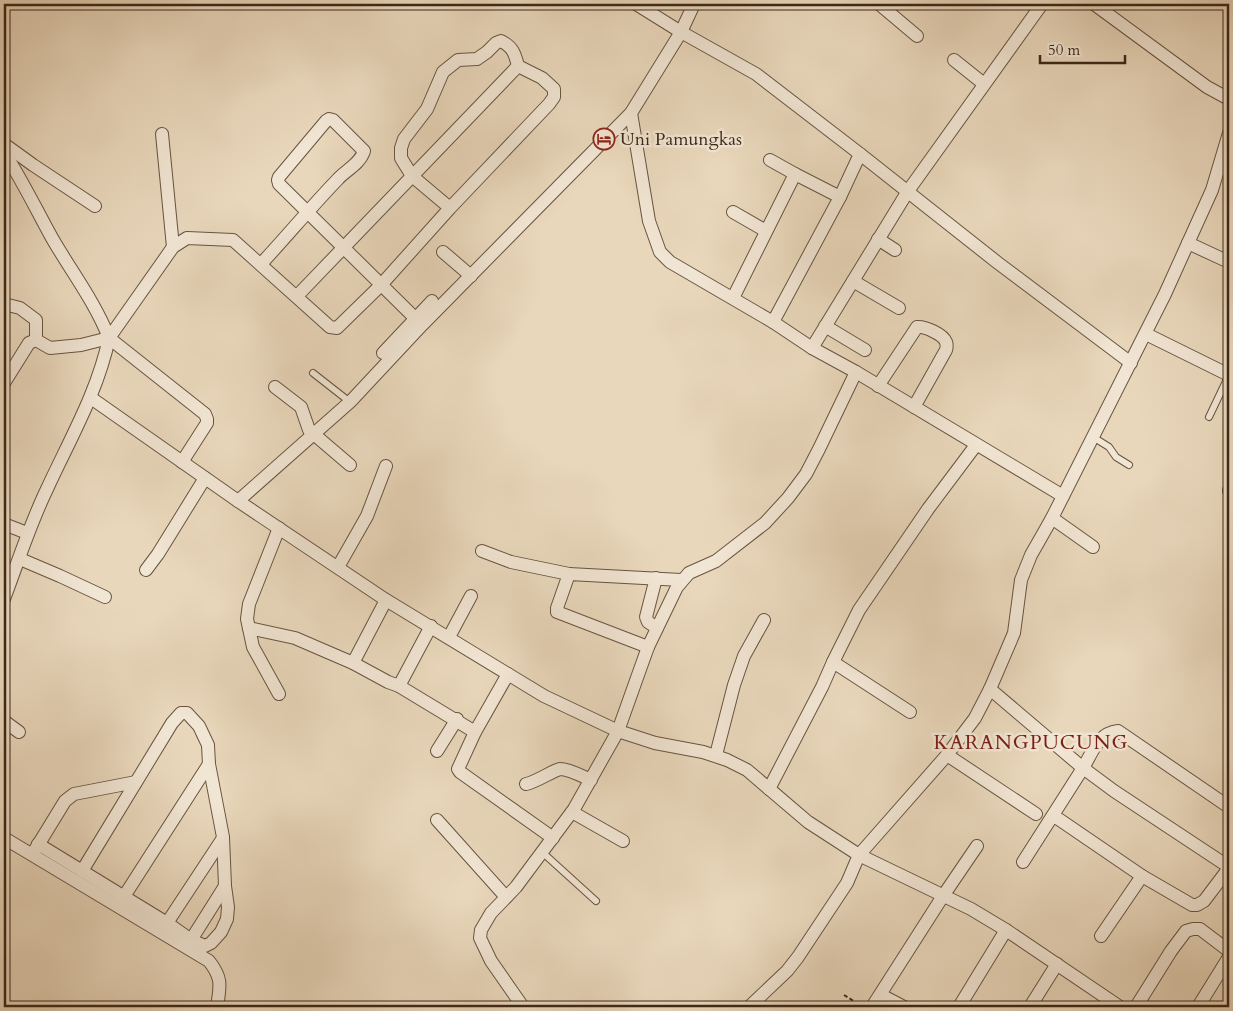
<svg xmlns="http://www.w3.org/2000/svg" width="1233" height="1011" viewBox="0 0 1233 1011" font-family="Cardo,serif">
	<style>
		.lines { fill: none; stroke-linecap: round; stroke-linejoin: round }
		.lane-casing { stroke: #675442; stroke-width: 8 }
		.street-casing { stroke: #675442; stroke-width: 14 }
		.path { stroke: #3c281a; stroke-width: 2; stroke-dasharray: 4 2.5; stroke-linecap: butt }
		.lane { stroke: #f1e5d3; stroke-width: 6 }
		.street { stroke: #f1e5d3; stroke-width: 12 }
		.labels { text-anchor: middle; stroke-width: 5; stroke-linejoin: round; paint-order: stroke }
		.poi-label { font-size: 18px; fill: #3c281a; stroke: #f1e5d3; text-anchor: start }
		.quarter-label { font-size: 20px; letter-spacing: 1px; fill: #7a1f14; stroke: #f1e5d3 }
	</style>
	<rect width="100%" height="100%" fill="#e9d7bb"/>
	<filter id="stains"><feTurbulence type="fractalNoise" baseFrequency=".004" numOctaves="4"/><feColorMatrix values="0 0 0 0 .2 0 0 0 0 .09 0 0 0 0 .02 0 0 0 .5 -.17"/></filter>
	<radialGradient id="worn" r=".72"><stop offset=".6" stop-color="#630" stop-opacity="0"/><stop offset="1" stop-color="#630" stop-opacity=".3"/></radialGradient>
	<g class="lines">
		<g class="lane-casing">
			<g id="lane">
				<polyline points="313,373 350,402"/>
				<polyline points="1209,417 1229,375"/>
				<polyline points="1093,437 1109,447 1116,457 1129,465"/>
				<polyline points="542,852 596,901"/>
			</g>
		</g>
		<g class="street-casing">
			<g id="street">
				<polyline points="636,4 681,32 756,74 860,154"/>
				<polyline points="879,4 917,36"/>
				<polyline points="1094,4 1207,87 1229,99"/>
				<polyline points="954,60 984,84"/>
				<polyline points="631,113 649,221 660,252 670,262 773,322 812,348 856,372 1063,496"/>
				<polyline points="162,134 173,247"/>
				<polyline points="4,144 33,165 95,206"/>
				<path d="M4,152C22,180 36,209 52,238C71,271 95,302 109,338C98,391 70,439 47,489C30,524 18,562 4,599"/>
				<polyline points="770,160 795,174"/>
				<polyline points="733,212 766,231"/>
				<polyline points="878,239 895,250"/>
				<polyline points="1188,243 1229,262"/>
				<polyline points="443,252 471,276"/>
				<path d="M261,264C287,236 311,207 338,179C346,170 360,164 364,151L333,120L329,119L326,121L279,177L278,180L279,184L415,318"/>
				<polyline points="853,281 899,308"/>
				<polyline points="297,296 518,66"/>
				<polyline points="733,298 795,174 840,197"/>
				<polyline points="4,304 20,308 36,320 36,340"/>
				<polyline points="773,322 840,197 860,154 998,263 1131,363"/>
				<polyline points="825,326 865,350"/>
				<polyline points="1146,334 1229,375"/>
				<polyline points="109,338 205,414 207,419 207,423 182,462"/>
				<polyline points="812,348 908,191 1042,4"/>
				<polyline points="383,353 432,301"/>
				<path d="M4,383L29,343L36,340L50,348L81,345L109,338L173,247L187,238L233,240L330,327L337,328L381,285L450,208L549,104L554,97V89L542,78L518,66C515,54 513,47 501,41L496,43L487,52L477,59L458,60L443,72L427,109L404,139L401,148V158L412,176L450,208"/>
				<path d="M878,386L917,327C924,326 943,334 946,342C947,345 947,347 946,350L914,407"/>
				<polyline points="275,387 301,407 309,430 350,465"/>
				<polyline points="91,398 238,501 351,401 422,325 631,113 681,32 694,4"/>
				<polyline points="1229,491 1229,490"/>
				<polyline points="238,501 386,600 544,696 618,731 574,809 516,887 491,913 481,930 480,938 491,961 523,1007"/>
				<polyline points="1052,518 1093,547"/>
				<polyline points="4,524 27,533"/>
				<polyline points="482,551 511,562 569,574"/>
				<polyline points="20,559 60,576 105,597"/>
				<polyline points="338,567 367,516 386,466"/>
				<polyline points="146,570 158,554 205,478"/>
				<polyline points="656,578 646,617 648,622 657,628"/>
				<polyline points="249,628 295,638 353,663 388,682 399,686 475,732"/>
				<polyline points="449,637 471,596"/>
				<polyline points="648,647 557,612 557,608 569,574 681,580"/>
				<polyline points="833,662 910,712"/>
				<polyline points="353,663 386,600"/>
				<polyline points="508,674 475,732 458,769 460,772 553,838"/>
				<polyline points="399,686 431,626"/>
				<path d="M990,689L1083,768C1092,753 1098,733 1118,731L1229,807"/>
				<polyline points="279,694 253,647 247,619 249,604 279,528"/>
				<polyline points="4,721 19,732"/>
				<polyline points="437,751 457,719"/>
				<polyline points="716,755 734,685 744,656 764,620"/>
				<polyline points="947,755 1036,814"/>
				<path d="M526,784C536,782 554,770 560,769C569,769 582,776 591,780"/>
				<polyline points="769,789 822,687 833,662 859,610 928,509 976,445"/>
				<polyline points="572,812 623,841"/>
				<polyline points="1053,816 1060,820 1142,876 1192,905 1197,905 1204,901 1229,868"/>
				<polyline points="437,820 506,897"/>
				<path d="M4,838L209,961C223,979 220,986 217,1007"/>
				<polyline points="38,844 167,923 191,940 205,946 211,943 221,932 227,919 228,907 225,886 223,837 209,764 208,745 199,726 187,713 181,713 172,723 82,871"/>
				<polyline points="35,850 65,801 74,794 136,782"/>
				<polyline points="1023,862 1083,768 1114,791 1229,867"/>
				<polyline points="123,898 209,764"/>
				<polyline points="167,923 223,838"/>
				<polyline points="1101,936 1142,876"/>
				<polyline points="191,940 225,886"/>
				<polyline points="881,995 904,1007"/>
				<polyline points="749,1007 787,971 798,957 847,883 859,855 808,822 747,770 727,760 703,752 655,743 618,731 648,647 677,587 689,573 716,561 765,523 788,498 806,474 819,449 856,372"/>
				<polyline points="872,1007 943,896 977,846"/>
				<polyline points="959,1007 1006,930"/>
				<polyline points="1030,1007 1057,964"/>
				<polyline points="1120,1007 1006,930 971,909 859,855 947,755 975,718 990,689 1014,633 1021,580 1031,555 1052,518 1165,294 1212,190 1229,133"/>
				<polyline points="1136,1007 1171,951 1186,931 1193,929 1200,929 1229,951"/>
				<polyline points="1198,1007 1229,957"/>
			</g>
		</g>
		<polyline class="path" points="844,995 860,1005"/>
		<use href="#lane" class="lane"/>
		<use href="#street" class="street"/>
	</g>
	<defs>
		<g id="hotel-ring" transform="scale(1.125)"><circle r="9.5" fill="#f1e5d3" stroke="#8f2418" stroke-width="1.5"/><path d="M-6-4.5h1.5V1H6V5H4.5V3h-9V5H-6ZM-4 0a1.8 1.8 0 1 1 3.6 0ZM.5 0V-2.5h3Q6-2.5 6 0Z" fill="#8f2418"/></g>
	</defs>
	<g fill-rule="evenodd">
		<use href="#hotel-ring" x="604" y="139"/>
	</g>
	<g class="labels">
		<g class="poi-label">
			<text x="620" y="145">Uni Pamungkas</text>
		</g>
		<g class="quarter-label">
			<text x="1031" y="749">KARANGPUCUNG</text>
		</g>
	</g>
	<rect width="1233" height="1011" fill="none" stroke="#e9d7bb" stroke-width="20"/>
	<rect x="5" y="5" width="1223" height="1001" fill="none" stroke="#3c281a" stroke-width="2.5"/>
	<rect x="10" y="10" width="1213" height="991" fill="none" stroke="#3c281a"/>
	<path d="M1040 55v8h85v-8" fill="none" stroke="#3c281a" stroke-width="2.5"/>
	<text x="1048" y="55" font-size="15" fill="#3c281a" stroke="#f1e5d3" stroke-width="4" paint-order="stroke">50 m</text>
	<rect width="100%" height="100%" filter="url(#stains)"/>
	<rect width="100%" height="100%" fill="url(#worn)"/>
</svg>
